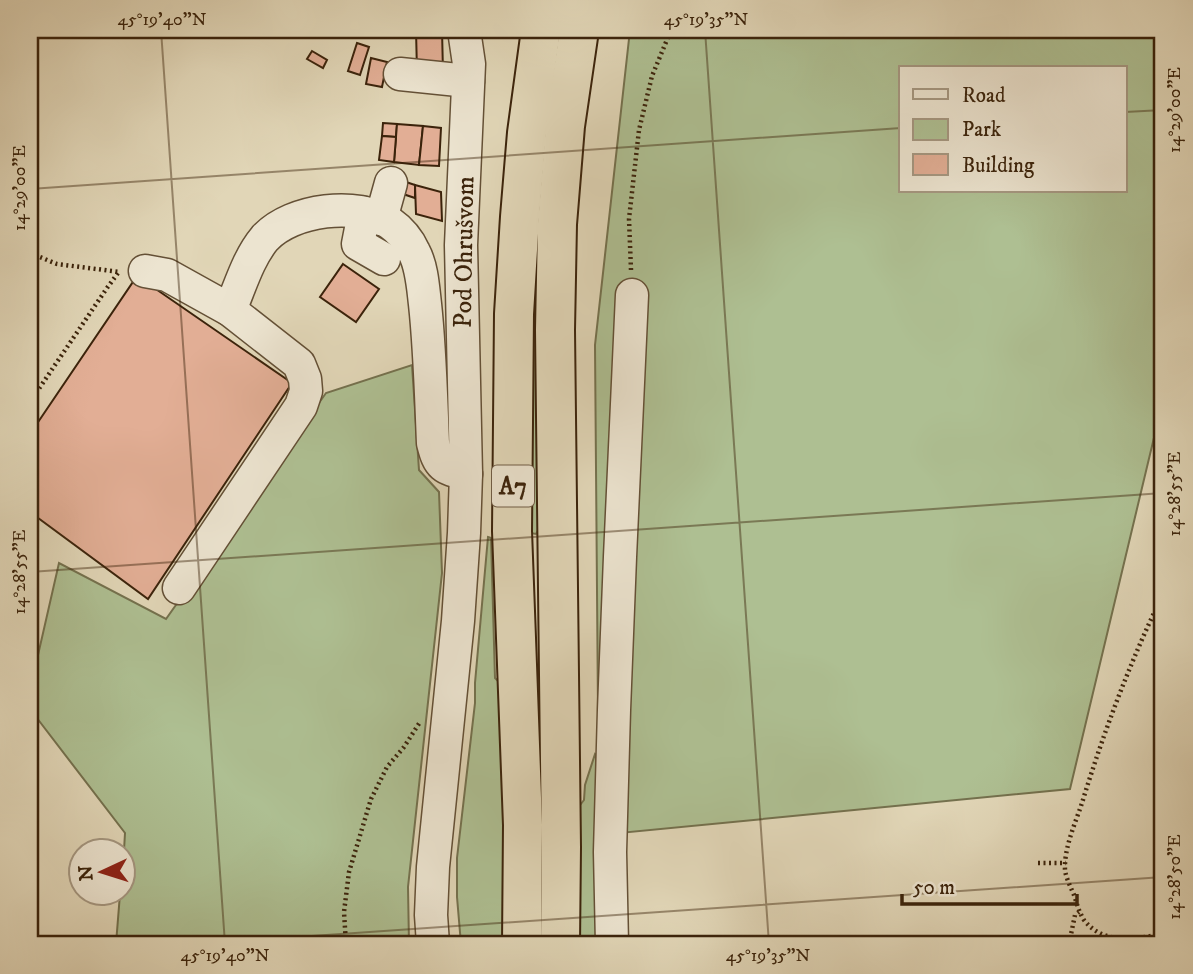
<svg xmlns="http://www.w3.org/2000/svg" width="1193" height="974" viewBox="0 0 1193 974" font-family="'IM FELL DW Pica',serif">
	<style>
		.green { fill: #aebf92; stroke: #74714e; stroke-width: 2; fill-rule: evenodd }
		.building { fill: #e2ae95; stroke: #3b230b; stroke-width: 2 }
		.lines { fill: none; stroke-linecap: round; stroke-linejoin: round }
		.minor-casing { stroke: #645036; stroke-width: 35 }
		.highway-casing { stroke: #3b230b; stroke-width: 42 }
		.path { stroke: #3b230b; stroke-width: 4.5; stroke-dasharray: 2 3.5; stroke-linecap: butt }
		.minor { stroke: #ece4d0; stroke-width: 32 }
		.highway { stroke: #e1d6b7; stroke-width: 38 }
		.ticks { fill: none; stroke: #3b230b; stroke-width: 2; stroke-opacity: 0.45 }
		.labels { text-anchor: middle; stroke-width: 7; stroke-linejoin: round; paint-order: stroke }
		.shield { fill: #ece4d0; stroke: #705d46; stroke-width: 2 }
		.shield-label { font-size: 24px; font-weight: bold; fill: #3b230b }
		.street-label { font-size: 26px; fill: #3b230b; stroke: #ece4d0 }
		.neatline { fill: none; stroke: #3b230b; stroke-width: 2.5 }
		.ticks-label { font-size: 18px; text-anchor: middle; fill: #3b230b }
	</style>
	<rect width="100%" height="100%" fill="#e1d6b7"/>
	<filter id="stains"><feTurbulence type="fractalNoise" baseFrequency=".00286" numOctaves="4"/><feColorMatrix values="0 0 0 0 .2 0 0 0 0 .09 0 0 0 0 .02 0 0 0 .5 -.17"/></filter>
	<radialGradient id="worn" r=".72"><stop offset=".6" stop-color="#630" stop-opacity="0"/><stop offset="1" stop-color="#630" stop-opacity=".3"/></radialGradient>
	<g class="green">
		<path d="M630,30H1163V400L1070,789L599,835L595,345ZM901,68H1125V191H901Z"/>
		<polygon points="540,156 539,529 536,534 530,533 529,399"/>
		<polygon points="412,365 419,470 439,492 442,573 408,887 409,944 116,944 120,894 122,894 123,868 125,833 30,709 30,690 59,563 166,619 326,393"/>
		<polygon points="488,537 491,538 495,678 502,685 505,778 505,939 494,937 484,942 479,940 475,943 476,944 461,944 457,897 457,858 475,703 475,683"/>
		<polygon points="595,754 596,755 598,944 576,944 577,809 584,800 585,785"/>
	</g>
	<g class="building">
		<polygon points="416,30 442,30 443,72 417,72"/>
		<polygon points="357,43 369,47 360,75 348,71"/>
		<polygon points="312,51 327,60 323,68 307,59"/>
		<polygon points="371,58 387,62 382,87 366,84"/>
		<polygon points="383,123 397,124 396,137 382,136"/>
		<polygon points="397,124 423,126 419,165 394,162"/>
		<polygon points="423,126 441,128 439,166 419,165"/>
		<polygon points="382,136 396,137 394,162 379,160"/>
		<polygon points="400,180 415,185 415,198 397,192"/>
		<polygon points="415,185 441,192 442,221 416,214"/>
		<polygon points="343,264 379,289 356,322 320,297"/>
		<polygon points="137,276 292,383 148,599 30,512 30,434"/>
	</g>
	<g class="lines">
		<g class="minor-casing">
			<g id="minor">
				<polyline points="400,74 468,81"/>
				<polyline points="364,213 358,244 384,259"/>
				<polyline points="381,219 391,183"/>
				<polyline points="145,271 167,275 230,310 299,364 305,379 306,391 301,406 179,588"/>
				<path d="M230,310C240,287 248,258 265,238C292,209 358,201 390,223C400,230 409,241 414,252C422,267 423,287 425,304C430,350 431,397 433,443C439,467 443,468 466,474"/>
				<polyline points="433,944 431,915 433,867 458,621 464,533 466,474 461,245 469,64 464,30"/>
				<polyline points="612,944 610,852 614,710 620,557 632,295"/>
			</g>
		</g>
		<g class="highway-casing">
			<g id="highway">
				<polyline points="522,944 523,825 512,531 514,314 520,217 527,133 541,30"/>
				<polyline points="560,944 561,847 555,330 557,224 565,126 579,30"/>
			</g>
		</g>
		<g class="path">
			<polyline points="30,253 57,264 120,272"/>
			<polyline points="631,270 629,219 639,130 652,76 671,30"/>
			<polyline points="30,402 107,288 118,273"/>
			<path d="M1163,594C1130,662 1104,731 1082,803C1075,824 1064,848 1065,870C1066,878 1071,888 1074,895C1077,904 1079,912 1084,920C1103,945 1137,940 1163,933"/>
			<polyline points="1038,863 1066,863"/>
			<polyline points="346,944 344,912 349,872 371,799 387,767 404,747 420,722"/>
			<polyline points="1069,944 1075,915 1079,912"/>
		</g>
		<use href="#minor" class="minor"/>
		<use href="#highway" class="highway"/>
	</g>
	<path class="ticks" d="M161,30L225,944M705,30L769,944M1125,112L1163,110M30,189L901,128M30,572L1163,493M196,944L1163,877"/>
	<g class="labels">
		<rect class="shield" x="492" y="465.5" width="42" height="41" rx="5"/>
		<g class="shield-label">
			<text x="513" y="494">A7</text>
		</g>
		<g class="street-label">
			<text transform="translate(463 252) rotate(-89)" y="9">Pod Ohrušvom</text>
		</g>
	</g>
	<rect width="1193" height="974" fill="none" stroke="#e1d6b7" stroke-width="77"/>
	<rect x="899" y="66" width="228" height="126" fill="#ece4d0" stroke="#a59781" stroke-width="2"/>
	<rect x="913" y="89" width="35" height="10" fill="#ece4d0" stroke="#a59781" stroke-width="2"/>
	<text x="962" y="102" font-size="21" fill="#3b230b">Road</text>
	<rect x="913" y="119" width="35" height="21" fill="#aebf92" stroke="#a59781" stroke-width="2"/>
	<text x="962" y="136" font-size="21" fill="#3b230b">Park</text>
	<rect x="913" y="154" width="35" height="21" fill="#e2ae95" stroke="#a59781" stroke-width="2"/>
	<text x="962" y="172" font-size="21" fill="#3b230b">Building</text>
	<g transform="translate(102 872) rotate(266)"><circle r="33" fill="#ece4d0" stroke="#a59781" stroke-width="2"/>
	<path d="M0-5L12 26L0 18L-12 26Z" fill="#8f2418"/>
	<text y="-10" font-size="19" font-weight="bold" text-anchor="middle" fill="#3b230b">N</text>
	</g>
	<path d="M902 894v10h175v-10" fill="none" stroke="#3b230b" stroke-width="3.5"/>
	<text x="913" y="894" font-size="21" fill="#3b230b" stroke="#ece4d0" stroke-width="5" paint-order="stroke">50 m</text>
	<rect x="38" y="38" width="1116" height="898" class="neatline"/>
	<g class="ticks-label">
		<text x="162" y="25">45°19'40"N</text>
		<text x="706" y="25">45°19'35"N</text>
		<text transform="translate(1174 110) rotate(-90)" y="6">14°29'00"E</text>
		<text transform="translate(19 188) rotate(-90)" y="6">14°29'00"E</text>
		<text transform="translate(1174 494) rotate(-90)" y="6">14°28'55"E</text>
		<text transform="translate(19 572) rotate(-90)" y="6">14°28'55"E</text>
		<text transform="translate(1174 877) rotate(-90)" y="6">14°28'50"E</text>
		<text x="225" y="961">45°19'40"N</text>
		<text x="768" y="961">45°19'35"N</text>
	</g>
	<rect width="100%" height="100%" filter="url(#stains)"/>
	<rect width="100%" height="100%" fill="url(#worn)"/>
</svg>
